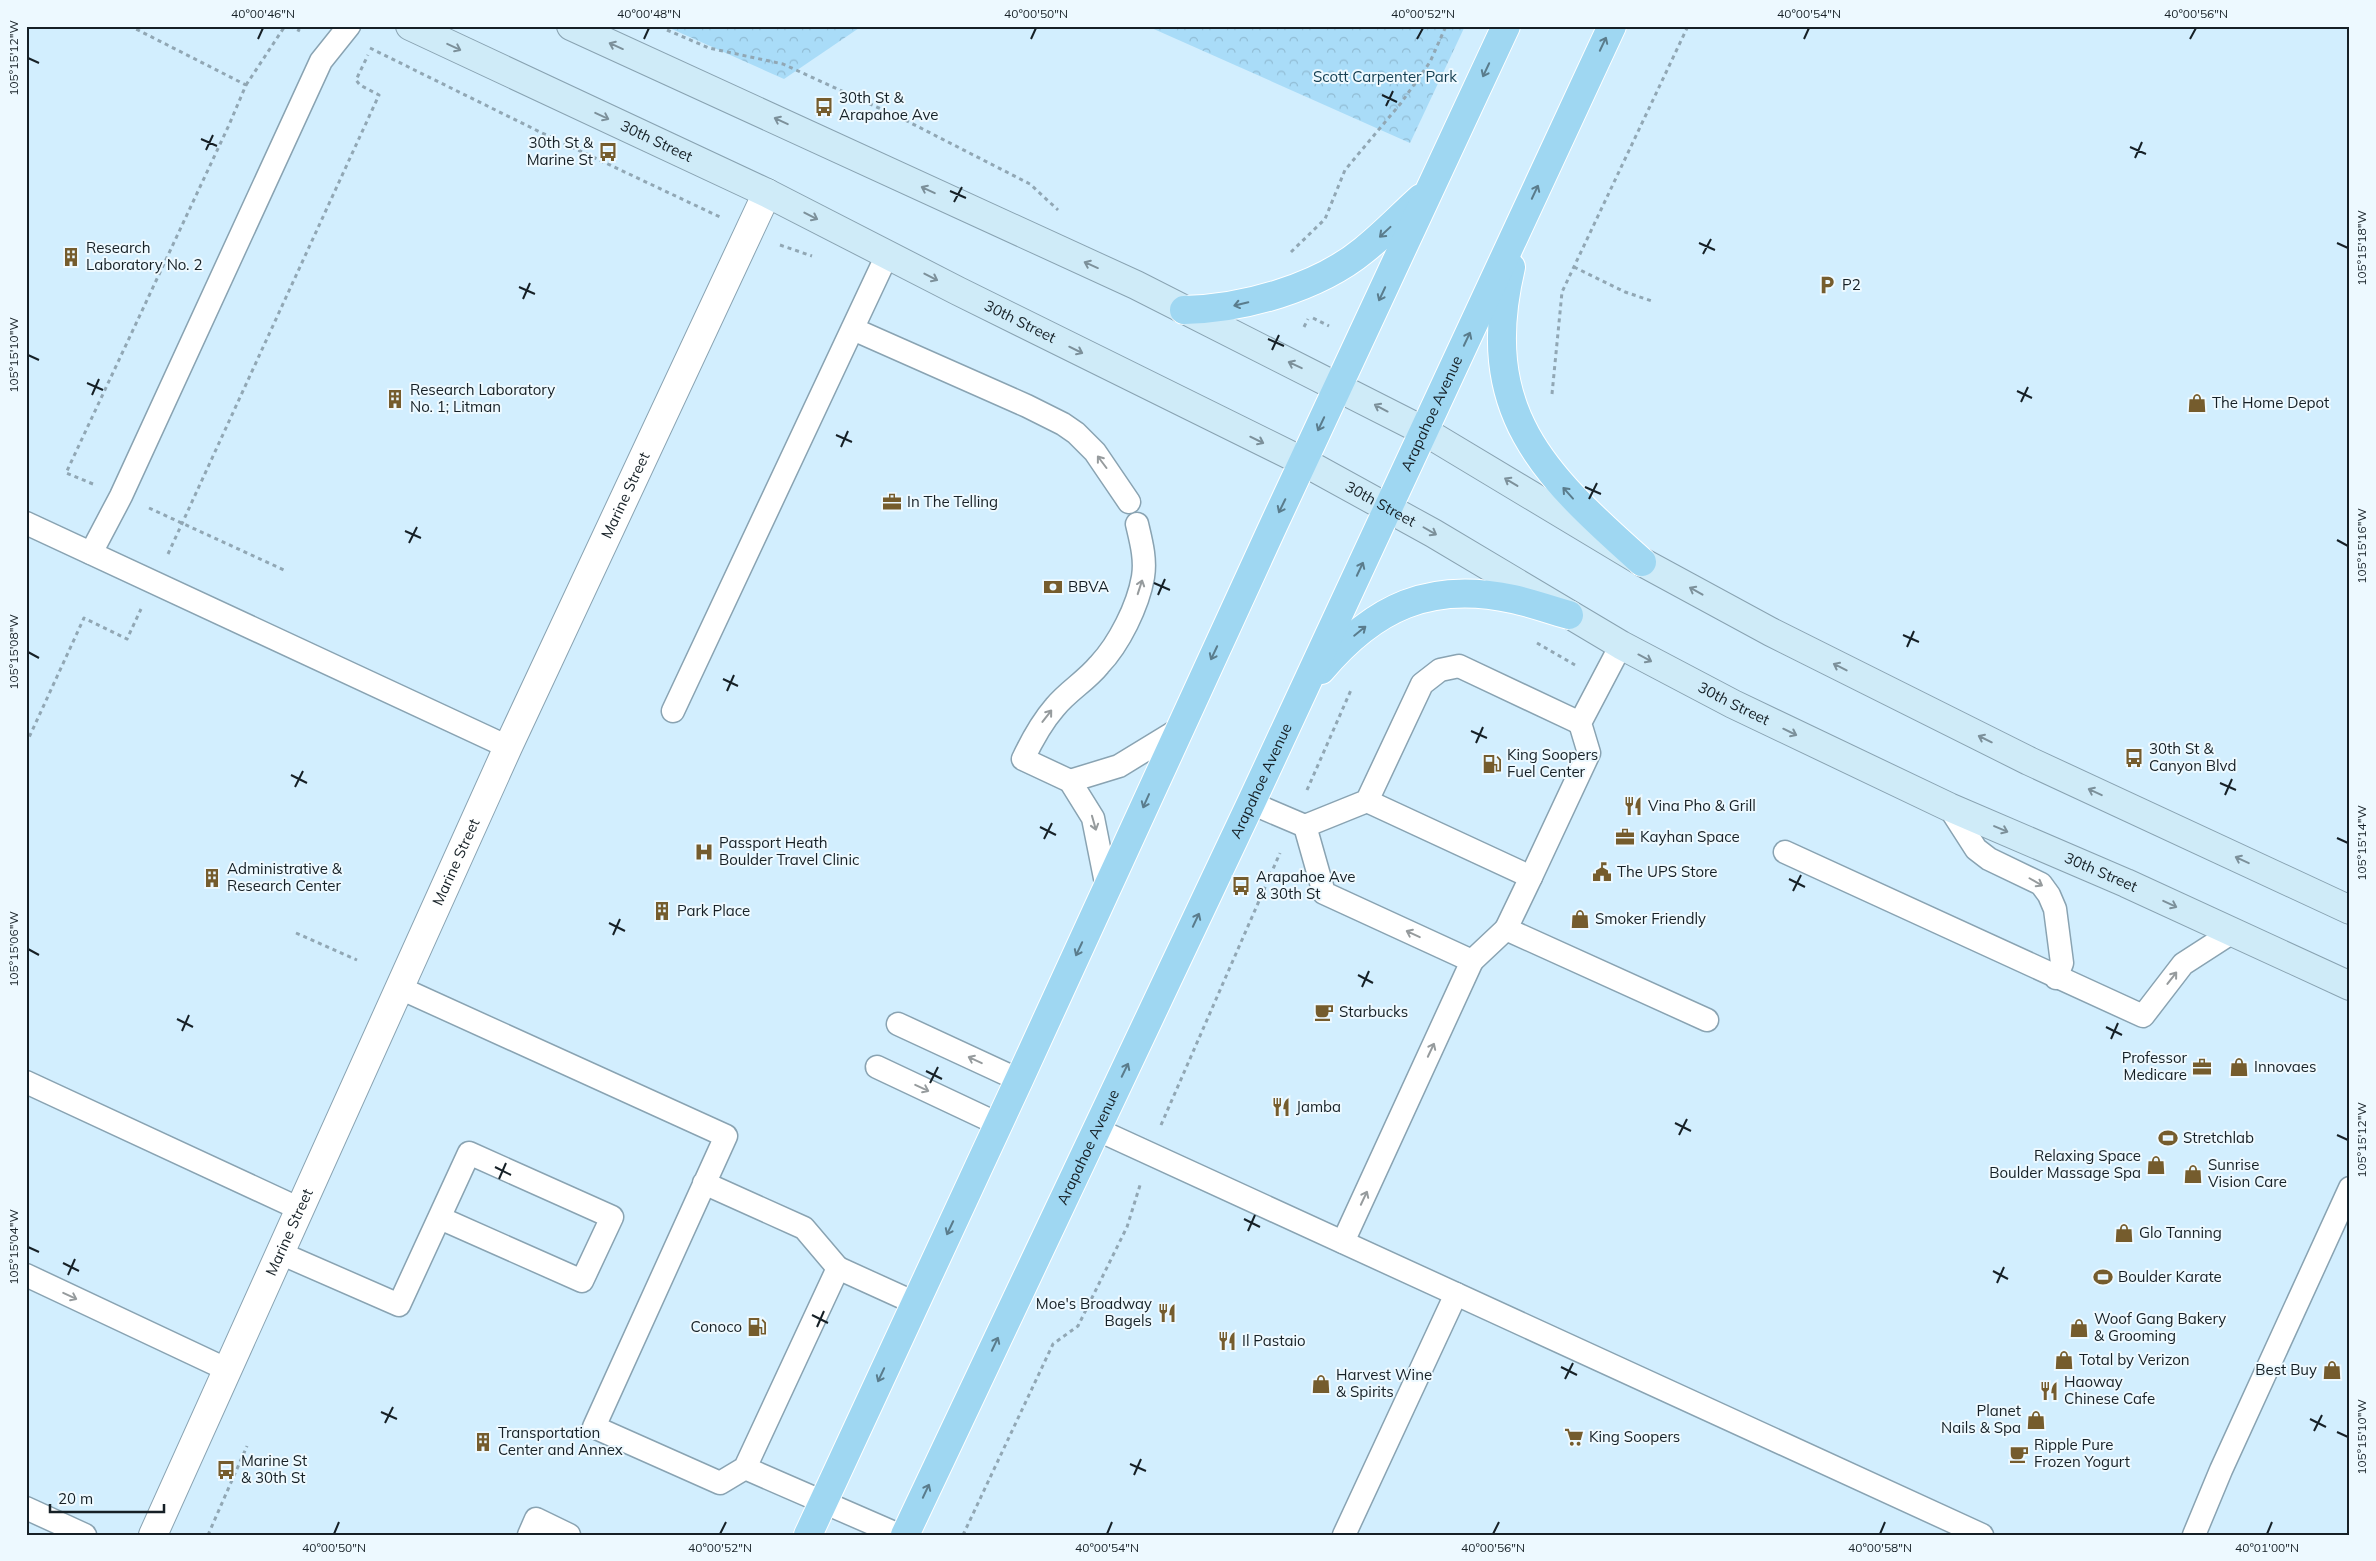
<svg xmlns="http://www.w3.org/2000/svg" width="2376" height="1561" viewBox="0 0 2376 1561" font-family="Mulish,sans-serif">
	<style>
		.park { fill: url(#park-crowns) }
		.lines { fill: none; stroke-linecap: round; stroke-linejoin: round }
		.service-casing { stroke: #89a3b2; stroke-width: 25 }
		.tertiary-casing { stroke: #89a3b2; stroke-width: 30 }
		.secondary-casing { stroke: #89a3b2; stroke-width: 30 }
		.primary-casing { stroke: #fff; stroke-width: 30 }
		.path { stroke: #91a7b4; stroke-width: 3; stroke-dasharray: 4 4; stroke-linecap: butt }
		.service { stroke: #fff; stroke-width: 22 }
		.tertiary { stroke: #fff; stroke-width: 28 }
		.secondary { stroke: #cfebf8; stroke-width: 28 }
		.primary { stroke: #9fd7f2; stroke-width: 28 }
		.oneway { stroke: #5a7c8c }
		.oneway2 { stroke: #7c909a }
		.oneway3 { stroke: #969b9d }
		.ticks { fill: none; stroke: #162026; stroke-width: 2 }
		.labels { text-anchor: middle; stroke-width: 4; stroke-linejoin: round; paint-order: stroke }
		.park-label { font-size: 15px; fill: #133e52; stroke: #edf9ff }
		.poi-label { font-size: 15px; fill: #162026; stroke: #edf9ff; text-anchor: start }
		.street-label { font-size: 15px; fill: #162026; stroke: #edf9ff }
		.neatline { fill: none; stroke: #162026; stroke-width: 2 }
		.ticks-label { font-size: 12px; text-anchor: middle; fill: #162026 }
	</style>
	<defs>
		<pattern id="park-crowns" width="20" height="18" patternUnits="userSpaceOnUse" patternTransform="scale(1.25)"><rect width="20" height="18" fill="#a9dcf8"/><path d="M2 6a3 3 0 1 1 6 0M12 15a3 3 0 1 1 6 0" fill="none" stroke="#91bcd4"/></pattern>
	</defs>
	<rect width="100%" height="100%" fill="#d2eefe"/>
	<g class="park">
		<polygon points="665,26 862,26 784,79"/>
		<polygon points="1147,26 1465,26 1410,143"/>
	</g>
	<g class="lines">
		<g class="service-casing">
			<g id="service">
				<polyline points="853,329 1027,406 1063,424 1076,433 1095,452 1129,502"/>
				<polyline points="26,523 508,747"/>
				<polyline points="91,553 121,496 321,61 349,26"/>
				<polyline points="673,711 887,255"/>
				<polyline points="1070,781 1119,766 1178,730"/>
				<polyline points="1367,801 1531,877 1589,753 1580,723 1621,645"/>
				<polyline points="1251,803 1305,826 1367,801 1422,684 1440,670 1459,666 1580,723"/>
				<polyline points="1949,807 1976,849 1989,859 2041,884 2049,895 2055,909 2062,963 2056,978"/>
				<polyline points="1305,826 1324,893 1472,961 1343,1242"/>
				<polyline points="1785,852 2143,1016 2183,964 2231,933"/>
				<path d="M1107,888L1093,818L1070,781L1023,759C1032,740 1041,723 1055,707C1068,691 1086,681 1099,665C1119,644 1138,606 1143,577C1146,559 1141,541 1137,524"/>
				<polyline points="1506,929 1531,877"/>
				<polyline points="1472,961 1506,929 1707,1020"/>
				<polyline points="400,988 726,1136 594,1427 720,1483 745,1468 838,1268 804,1228 704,1183"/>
				<polyline points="898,1024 1019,1080"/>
				<polyline points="877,1067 998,1124"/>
				<polyline points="26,1082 300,1209"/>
				<polyline points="1096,1129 1982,1535"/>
				<polyline points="280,1253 399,1305 469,1153 612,1217 582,1281 440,1218"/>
				<polyline points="838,1268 915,1303"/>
				<polyline points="26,1275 228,1370"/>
				<polyline points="745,1468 899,1535"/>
				<polyline points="26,1508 85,1535"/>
				<polyline points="529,1535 536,1519 569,1535"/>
				<polyline points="1344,1535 1456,1294"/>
				<polyline points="2194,1535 2221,1470 2350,1188"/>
			</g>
		</g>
		<g class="tertiary-casing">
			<g id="tertiary">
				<path id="s1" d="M153,1535L508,747L767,193"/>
			</g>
		</g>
		<g class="secondary-casing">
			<g id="secondary">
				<path id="s2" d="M410,26L767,193L958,291L1304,462L1433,533L1621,645L1733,704L1949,807L2126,883L2350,986"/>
				<polyline points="571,26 1136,285 1424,431 1642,562 1771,632 2029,761 2350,910"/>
			</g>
		</g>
		<g class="primary-casing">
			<g id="primary">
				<path d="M1511,267C1477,411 1542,473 1642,562"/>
				<path d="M1184,310C1243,309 1318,288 1364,250C1384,234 1402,215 1421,198"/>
				<path d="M1321,670C1374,607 1430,581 1513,599C1532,603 1550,610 1569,615"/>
				<polyline points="808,1535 1019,1080 1274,524 1506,26"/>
				<path id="s3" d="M905,1535L1251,803L1612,26"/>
			</g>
		</g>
		<g class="path">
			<polyline points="290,26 300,31"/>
			<polyline points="667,30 709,48 783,64 905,120 1030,184 1058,210"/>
			<polyline points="370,48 540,132 720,217"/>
			<polyline points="246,85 285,26"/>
			<polyline points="780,245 812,256"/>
			<polyline points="1291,252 1325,219 1345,170 1401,103 1430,62 1446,26"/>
			<polyline points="1574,267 1625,292 1652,301"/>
			<polyline points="1313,318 1329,326"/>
			<polyline points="1304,327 1308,319"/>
			<polyline points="1552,394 1562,292 1688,26"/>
			<polyline points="93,484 66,473 229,125 246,85 130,26"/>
			<polyline points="149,508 284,570"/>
			<polyline points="168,554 379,95 360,85 356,80 368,55"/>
			<polyline points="1537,643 1575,665"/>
			<polyline points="26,744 84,618 127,639 141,609"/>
			<polyline points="1307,790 1351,690"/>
			<polyline points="296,933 357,960"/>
			<polyline points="1161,1125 1280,853"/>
			<polyline points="208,1535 247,1446"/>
			<polyline points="963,1535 1053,1344 1078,1326 1127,1227 1141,1182"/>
		</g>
		<use href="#service" class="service"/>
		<use href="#tertiary" class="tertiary"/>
		<use href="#secondary" class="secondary"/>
		<use href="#primary" class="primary"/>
	</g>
	<defs><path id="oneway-shaft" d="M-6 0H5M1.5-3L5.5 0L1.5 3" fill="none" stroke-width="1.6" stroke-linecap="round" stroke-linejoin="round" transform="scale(1.25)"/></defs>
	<g class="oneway">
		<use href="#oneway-shaft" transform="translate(1603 44) rotate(-65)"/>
		<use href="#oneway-shaft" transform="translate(1486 70) rotate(115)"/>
		<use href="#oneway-shaft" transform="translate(1535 192) rotate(-65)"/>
		<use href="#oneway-shaft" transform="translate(1385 232) rotate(137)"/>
		<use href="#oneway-shaft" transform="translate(1382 294) rotate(115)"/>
		<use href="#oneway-shaft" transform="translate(1241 304) rotate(167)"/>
		<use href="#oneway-shaft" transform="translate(1467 339) rotate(-65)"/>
		<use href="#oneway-shaft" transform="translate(1321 424) rotate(115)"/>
		<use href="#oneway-shaft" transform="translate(1568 493) rotate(-132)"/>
		<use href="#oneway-shaft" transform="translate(1282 506) rotate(116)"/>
		<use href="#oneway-shaft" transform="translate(1360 569) rotate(-65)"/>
		<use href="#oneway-shaft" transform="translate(1360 631) rotate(-39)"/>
		<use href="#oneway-shaft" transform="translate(1214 653) rotate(115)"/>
		<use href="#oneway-shaft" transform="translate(1146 801) rotate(114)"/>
		<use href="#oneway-shaft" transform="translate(1196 920) rotate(-65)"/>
		<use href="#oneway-shaft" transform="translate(1079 949) rotate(115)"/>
		<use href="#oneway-shaft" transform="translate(1125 1070) rotate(-64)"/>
		<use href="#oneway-shaft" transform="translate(950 1228) rotate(115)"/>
		<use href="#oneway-shaft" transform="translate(995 1344) rotate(-65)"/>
		<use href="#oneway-shaft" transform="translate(881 1375) rotate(115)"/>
		<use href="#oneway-shaft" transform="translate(926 1491) rotate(-65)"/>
	</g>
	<g class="oneway2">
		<use href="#oneway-shaft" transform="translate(616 46) rotate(-156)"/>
		<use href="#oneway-shaft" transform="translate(454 47) rotate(25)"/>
		<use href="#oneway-shaft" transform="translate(602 116) rotate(25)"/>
		<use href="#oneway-shaft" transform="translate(781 121) rotate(-155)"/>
		<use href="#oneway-shaft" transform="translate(928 190) rotate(-155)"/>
		<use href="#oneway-shaft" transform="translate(811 216) rotate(27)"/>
		<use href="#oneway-shaft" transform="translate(1091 265) rotate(-156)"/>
		<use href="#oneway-shaft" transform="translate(931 277) rotate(27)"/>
		<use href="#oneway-shaft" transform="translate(1076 350) rotate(26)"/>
		<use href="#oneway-shaft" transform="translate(1295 365) rotate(-155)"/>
		<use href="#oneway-shaft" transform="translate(1381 408) rotate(-152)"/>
		<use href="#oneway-shaft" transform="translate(1257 440) rotate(26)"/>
		<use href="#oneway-shaft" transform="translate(1511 482) rotate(-149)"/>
		<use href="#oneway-shaft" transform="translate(1430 531) rotate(30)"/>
		<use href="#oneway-shaft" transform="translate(1696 591) rotate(-151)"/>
		<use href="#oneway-shaft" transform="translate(1645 658) rotate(28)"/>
		<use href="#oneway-shaft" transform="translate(1840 667) rotate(-153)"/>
		<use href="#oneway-shaft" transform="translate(1790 732) rotate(26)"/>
		<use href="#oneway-shaft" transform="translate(1985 739) rotate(-154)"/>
		<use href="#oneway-shaft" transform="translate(2095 792) rotate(-155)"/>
		<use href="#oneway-shaft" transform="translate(2001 829) rotate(23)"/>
		<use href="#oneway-shaft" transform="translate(2242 860) rotate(-155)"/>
		<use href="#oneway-shaft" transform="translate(2170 904) rotate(25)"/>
	</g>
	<g class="oneway3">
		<use href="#oneway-shaft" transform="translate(1102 462) rotate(-127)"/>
		<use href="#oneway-shaft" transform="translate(1140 587) rotate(-72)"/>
		<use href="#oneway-shaft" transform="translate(1047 716) rotate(-52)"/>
		<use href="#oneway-shaft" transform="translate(1094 823) rotate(74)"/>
		<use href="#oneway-shaft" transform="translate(2036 882) rotate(30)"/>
		<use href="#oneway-shaft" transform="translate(1413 934) rotate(-155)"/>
		<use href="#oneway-shaft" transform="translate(2172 978) rotate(-52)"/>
		<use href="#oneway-shaft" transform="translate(1431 1050) rotate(-65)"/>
		<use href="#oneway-shaft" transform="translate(975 1060) rotate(-155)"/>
		<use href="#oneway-shaft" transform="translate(922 1088) rotate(25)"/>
		<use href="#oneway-shaft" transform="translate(1364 1198) rotate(-65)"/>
		<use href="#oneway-shaft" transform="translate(70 1296) rotate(25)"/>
	</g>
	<path class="ticks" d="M258,39L263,28M644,39L649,28M1031,39L1036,28M1417,39L1423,28M1804,39L1809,28M2190,39L2196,28M28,58L39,63M1382,95L1397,102M1386,106L1393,91M201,139L217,146M2130,147L2146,154M206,150L213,135M2135,158L2142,142M950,191L966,198M954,202L962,187M1699,243L1715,250M2337,243L2348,248M1703,254L1711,239M519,287L535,294M523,299L530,283M1268,339L1284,346M1272,350L1279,335M28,355L39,360M87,383L103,390M2017,391L2032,398M92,395L99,379M2021,402L2028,387M836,435L852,442M841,447L848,431M1585,487L1601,494M1589,499L1597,483M405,531L421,538M2337,540L2348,546M409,543L417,527M1154,583L1170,590M1158,595L1165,579M1903,635L1919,642M1907,647L1914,631M28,652L39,658M723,679L738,686M727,691L734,675M1471,731L1487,738M1476,743L1483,727M291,775L307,783M2220,783L2236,790M295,787L303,771M2225,795L2232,779M1040,827L1056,835M2337,838L2348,843M1044,839L1052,823M1789,879L1805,887M1793,891L1801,875M609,923L625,931M613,935L620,919M28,949L39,955M1358,975L1373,983M1362,987L1369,971M177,1019L193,1027M2106,1027L2122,1035M182,1031L189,1015M2111,1039L2118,1023M926,1071L942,1079M930,1083L938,1067M1675,1123L1691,1131M1679,1135L1687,1119M2337,1135L2348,1140M495,1167L511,1175M499,1179L506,1163M1244,1219L1260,1227M1248,1231L1255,1215M28,1247L39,1252M63,1263L79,1271M1993,1271L2008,1279M68,1275L75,1259M1997,1283L2004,1267M812,1315L828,1323M817,1327L824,1311M1561,1367L1577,1375M1565,1379L1573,1363M381,1412L397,1419M2310,1419L2326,1427M385,1423L393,1407M2314,1431L2322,1415M2337,1432L2348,1437M1130,1464L1146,1471M1134,1475L1141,1459M334,1534L339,1522M720,1534L726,1522M1107,1534L1112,1522M1493,1534L1499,1522M1880,1534L1885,1522M2267,1534L2272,1522"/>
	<defs>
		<g id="bus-bare" transform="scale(1.5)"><path d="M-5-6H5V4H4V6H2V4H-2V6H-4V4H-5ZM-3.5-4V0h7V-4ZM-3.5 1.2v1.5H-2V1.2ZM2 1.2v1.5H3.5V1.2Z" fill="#755c2d" stroke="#edf9ff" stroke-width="2.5" paint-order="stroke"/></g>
		<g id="building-bare" transform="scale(1.5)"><path d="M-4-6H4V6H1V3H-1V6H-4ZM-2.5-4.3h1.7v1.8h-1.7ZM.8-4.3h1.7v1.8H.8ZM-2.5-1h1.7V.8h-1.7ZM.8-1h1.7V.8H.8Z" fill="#755c2d" stroke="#edf9ff" stroke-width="2.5" paint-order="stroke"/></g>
		<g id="parking-bare" transform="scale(1.5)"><path d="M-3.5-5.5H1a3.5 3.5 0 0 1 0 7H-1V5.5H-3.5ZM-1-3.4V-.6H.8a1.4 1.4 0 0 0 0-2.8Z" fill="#755c2d" stroke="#edf9ff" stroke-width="2.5" paint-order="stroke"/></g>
		<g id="shop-bare" transform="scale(1.5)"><path d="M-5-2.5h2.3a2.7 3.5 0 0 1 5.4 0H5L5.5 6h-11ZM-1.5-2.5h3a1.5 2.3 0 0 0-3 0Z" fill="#755c2d" stroke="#edf9ff" stroke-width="2.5" paint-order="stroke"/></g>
		<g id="office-bare" transform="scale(1.5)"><path d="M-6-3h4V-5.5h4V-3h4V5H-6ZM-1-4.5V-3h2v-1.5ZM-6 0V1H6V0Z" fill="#755c2d" stroke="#edf9ff" stroke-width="2.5" paint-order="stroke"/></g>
		<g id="bank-bare" transform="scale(1.5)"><path d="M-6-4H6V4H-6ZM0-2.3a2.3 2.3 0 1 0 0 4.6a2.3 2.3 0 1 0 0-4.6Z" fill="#755c2d" stroke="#edf9ff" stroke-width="2.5" paint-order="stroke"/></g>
		<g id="fuel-bare" transform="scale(1.5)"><path d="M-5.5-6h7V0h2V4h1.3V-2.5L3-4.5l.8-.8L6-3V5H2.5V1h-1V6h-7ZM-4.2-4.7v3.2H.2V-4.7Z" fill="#755c2d" stroke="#edf9ff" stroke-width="2.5" paint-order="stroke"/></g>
		<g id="restaurant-bare" transform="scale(1.5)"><path d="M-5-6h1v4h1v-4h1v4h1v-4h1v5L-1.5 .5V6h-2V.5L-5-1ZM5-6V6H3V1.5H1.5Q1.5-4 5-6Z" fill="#755c2d" stroke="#edf9ff" stroke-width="2.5" paint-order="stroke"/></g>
		<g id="hospital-bare" transform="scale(1.5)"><path d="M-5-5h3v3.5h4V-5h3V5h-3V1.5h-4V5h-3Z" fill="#755c2d" stroke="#edf9ff" stroke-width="2.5" paint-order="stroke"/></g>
		<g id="civic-bare" transform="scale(1.5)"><path d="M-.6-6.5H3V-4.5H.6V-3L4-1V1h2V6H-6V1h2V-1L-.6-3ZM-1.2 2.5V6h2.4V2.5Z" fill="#755c2d" stroke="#edf9ff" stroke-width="2.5" paint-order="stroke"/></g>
		<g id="cafe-bare" transform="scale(1.5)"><path d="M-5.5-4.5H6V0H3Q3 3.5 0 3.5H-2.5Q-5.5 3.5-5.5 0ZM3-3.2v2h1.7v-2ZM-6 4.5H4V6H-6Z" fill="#755c2d" stroke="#edf9ff" stroke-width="2.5" paint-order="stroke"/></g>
		<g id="stadium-bare" transform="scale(1.5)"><path d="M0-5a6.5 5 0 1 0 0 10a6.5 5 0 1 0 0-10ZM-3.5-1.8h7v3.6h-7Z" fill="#755c2d" stroke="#edf9ff" stroke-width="2.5" paint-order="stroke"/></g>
		<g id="supermarket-bare" transform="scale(1.5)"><path d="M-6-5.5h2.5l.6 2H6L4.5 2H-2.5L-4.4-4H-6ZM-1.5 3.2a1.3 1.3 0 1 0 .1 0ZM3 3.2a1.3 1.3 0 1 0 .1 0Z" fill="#755c2d" stroke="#edf9ff" stroke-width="2.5" paint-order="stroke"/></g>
	</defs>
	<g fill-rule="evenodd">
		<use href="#bus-bare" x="824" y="107"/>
		<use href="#bus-bare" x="608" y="152"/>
		<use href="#building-bare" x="71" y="257"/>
		<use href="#parking-bare" x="1827" y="285"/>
		<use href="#building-bare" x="395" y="399"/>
		<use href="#shop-bare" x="2197" y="403"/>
		<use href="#office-bare" x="892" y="502"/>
		<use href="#bank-bare" x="1053" y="587"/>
		<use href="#bus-bare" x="2134" y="758"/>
		<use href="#fuel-bare" x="1492" y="764"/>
		<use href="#restaurant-bare" x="1633" y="806"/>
		<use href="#office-bare" x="1625" y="837"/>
		<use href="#hospital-bare" x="704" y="852"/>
		<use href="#civic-bare" x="1602" y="872"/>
		<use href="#building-bare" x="212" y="878"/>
		<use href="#bus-bare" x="1241" y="886"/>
		<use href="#building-bare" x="662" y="911"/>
		<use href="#shop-bare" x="1580" y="919"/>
		<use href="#cafe-bare" x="1324" y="1012"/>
		<use href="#office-bare" x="2202" y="1067"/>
		<use href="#shop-bare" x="2239" y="1067"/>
		<use href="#restaurant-bare" x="1281" y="1107"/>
		<use href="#stadium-bare" x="2168" y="1138"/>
		<use href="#shop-bare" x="2156" y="1165"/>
		<use href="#shop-bare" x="2193" y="1174"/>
		<use href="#shop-bare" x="2124" y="1233"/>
		<use href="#stadium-bare" x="2103" y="1277"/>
		<use href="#restaurant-bare" x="1167" y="1313"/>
		<use href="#fuel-bare" x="757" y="1327"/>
		<use href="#shop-bare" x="2079" y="1328"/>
		<use href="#restaurant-bare" x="1227" y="1341"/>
		<use href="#shop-bare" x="2064" y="1360"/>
		<use href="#shop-bare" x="2332" y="1370"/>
		<use href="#shop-bare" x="1321" y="1384"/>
		<use href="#restaurant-bare" x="2049" y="1391"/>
		<use href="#shop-bare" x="2036" y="1420"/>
		<use href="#supermarket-bare" x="1574" y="1437"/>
		<use href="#building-bare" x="483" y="1442"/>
		<use href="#cafe-bare" x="2019" y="1454"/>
		<use href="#bus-bare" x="226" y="1470"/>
	</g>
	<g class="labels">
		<g class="park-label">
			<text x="1385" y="82">Scott Carpenter Park</text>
		</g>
		<g class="poi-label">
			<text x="839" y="103">30th St &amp;<tspan x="839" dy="17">Arapahoe Ave</tspan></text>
			<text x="593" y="148" text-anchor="end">30th St &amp;<tspan x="593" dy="17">Marine St</tspan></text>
			<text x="86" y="253">Research<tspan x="86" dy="17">Laboratory No. 2</tspan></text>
			<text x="1842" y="290">P2</text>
			<text x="410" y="395">Research Laboratory<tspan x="410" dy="17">No. 1; Litman</tspan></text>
			<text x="2212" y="408">The Home Depot</text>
			<text x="907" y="507">In The Telling</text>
			<text x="1068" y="592">BBVA</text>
			<text x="2149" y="754">30th St &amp;<tspan x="2149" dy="17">Canyon Blvd</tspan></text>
			<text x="1507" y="760">King Soopers<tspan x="1507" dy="17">Fuel Center</tspan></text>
			<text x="1648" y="811">Vina Pho &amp; Grill</text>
			<text x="1640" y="842">Kayhan Space</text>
			<text x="719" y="848">Passport Heath<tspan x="719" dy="17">Boulder Travel Clinic</tspan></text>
			<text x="227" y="874">Administrative &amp;<tspan x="227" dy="17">Research Center</tspan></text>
			<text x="1617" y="877">The UPS Store</text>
			<text x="1256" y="882">Arapahoe Ave<tspan x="1256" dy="17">&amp; 30th St</tspan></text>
			<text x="677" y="916">Park Place</text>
			<text x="1595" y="924">Smoker Friendly</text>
			<text x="1339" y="1017">Starbucks</text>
			<text x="2187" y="1063" text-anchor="end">Professor<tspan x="2187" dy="17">Medicare</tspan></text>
			<text x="2254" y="1072">Innovaes</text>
			<text x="1296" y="1112">Jamba</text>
			<text x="2183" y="1143">Stretchlab</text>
			<text x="2141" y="1161" text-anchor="end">Relaxing Space<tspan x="2141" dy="17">Boulder Massage Spa</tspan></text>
			<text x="2208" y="1170">Sunrise<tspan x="2208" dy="17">Vision Care</tspan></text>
			<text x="2139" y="1238">Glo Tanning</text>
			<text x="2118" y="1282">Boulder Karate</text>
			<text x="1152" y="1309" text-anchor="end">Moe's Broadway<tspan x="1152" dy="17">Bagels</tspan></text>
			<text x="2094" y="1324">Woof Gang Bakery<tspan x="2094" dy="17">&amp; Grooming</tspan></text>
			<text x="742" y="1332" text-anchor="end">Conoco</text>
			<text x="1242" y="1346">Il Pastaio</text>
			<text x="2079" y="1365">Total by Verizon</text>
			<text x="2317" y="1375" text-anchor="end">Best Buy</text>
			<text x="1336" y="1380">Harvest Wine<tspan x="1336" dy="17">&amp; Spirits</tspan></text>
			<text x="2064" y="1387">Haoway<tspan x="2064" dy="17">Chinese Cafe</tspan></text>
			<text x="2021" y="1416" text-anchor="end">Planet<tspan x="2021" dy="17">Nails &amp; Spa</tspan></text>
			<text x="498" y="1438">Transportation<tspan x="498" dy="17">Center and Annex</tspan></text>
			<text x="1589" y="1442">King Soopers</text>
			<text x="2034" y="1450">Ripple Pure<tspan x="2034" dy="17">Frozen Yogurt</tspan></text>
			<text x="241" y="1466">Marine St<tspan x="241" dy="17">&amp; 30th St</tspan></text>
		</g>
		<g class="street-label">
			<text dy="5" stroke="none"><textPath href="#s2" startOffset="272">30th Street</textPath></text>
			<text dy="5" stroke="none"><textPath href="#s2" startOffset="678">30th Street</textPath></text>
			<text dy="5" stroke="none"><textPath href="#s3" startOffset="1239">Arapahoe Avenue</textPath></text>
			<text dy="5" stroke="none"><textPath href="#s1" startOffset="1142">Marine Street</textPath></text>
			<text dy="5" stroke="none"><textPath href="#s2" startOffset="1082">30th Street</textPath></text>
			<text dy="5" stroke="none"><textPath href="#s2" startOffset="1488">30th Street</textPath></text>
			<text dy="5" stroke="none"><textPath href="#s3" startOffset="834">Arapahoe Avenue</textPath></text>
			<text dy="5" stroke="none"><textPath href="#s1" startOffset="738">Marine Street</textPath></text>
			<text dy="5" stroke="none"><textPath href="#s2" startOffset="1892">30th Street</textPath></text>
			<text dy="5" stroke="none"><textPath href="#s3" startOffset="429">Arapahoe Avenue</textPath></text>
			<text dy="5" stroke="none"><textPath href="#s1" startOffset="332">Marine Street</textPath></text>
		</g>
	</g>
	<rect width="2376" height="1561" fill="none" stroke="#edf9ff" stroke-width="55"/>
	<path d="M50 1504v8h114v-8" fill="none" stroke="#162026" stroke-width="2.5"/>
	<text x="58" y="1504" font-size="15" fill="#162026" stroke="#edf9ff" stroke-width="4" paint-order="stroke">20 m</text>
	<rect x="28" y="28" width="2320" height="1506" class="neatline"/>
	<g class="ticks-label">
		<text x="263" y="18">40°00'46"N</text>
		<text x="649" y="18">40°00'48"N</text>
		<text x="1036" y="18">40°00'50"N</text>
		<text x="1423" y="18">40°00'52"N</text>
		<text x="1809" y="18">40°00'54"N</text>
		<text x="2196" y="18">40°00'56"N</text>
		<text transform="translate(14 58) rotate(-90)" y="4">105°15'12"W</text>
		<text transform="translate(2362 248) rotate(-90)" y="4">105°15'18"W</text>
		<text transform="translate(14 355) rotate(-90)" y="4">105°15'10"W</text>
		<text transform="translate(2362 546) rotate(-90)" y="4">105°15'16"W</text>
		<text transform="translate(14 652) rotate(-90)" y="4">105°15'08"W</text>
		<text transform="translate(2362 843) rotate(-90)" y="4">105°15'14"W</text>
		<text transform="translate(14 949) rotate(-90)" y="4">105°15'06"W</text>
		<text transform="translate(2362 1140) rotate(-90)" y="4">105°15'12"W</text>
		<text transform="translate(14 1247) rotate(-90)" y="4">105°15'04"W</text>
		<text transform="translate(2362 1437) rotate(-90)" y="4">105°15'10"W</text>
		<text x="334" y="1552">40°00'50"N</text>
		<text x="720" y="1552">40°00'52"N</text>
		<text x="1107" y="1552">40°00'54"N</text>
		<text x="1493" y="1552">40°00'56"N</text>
		<text x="1880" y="1552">40°00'58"N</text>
		<text x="2267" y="1552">40°01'00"N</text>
	</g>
</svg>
